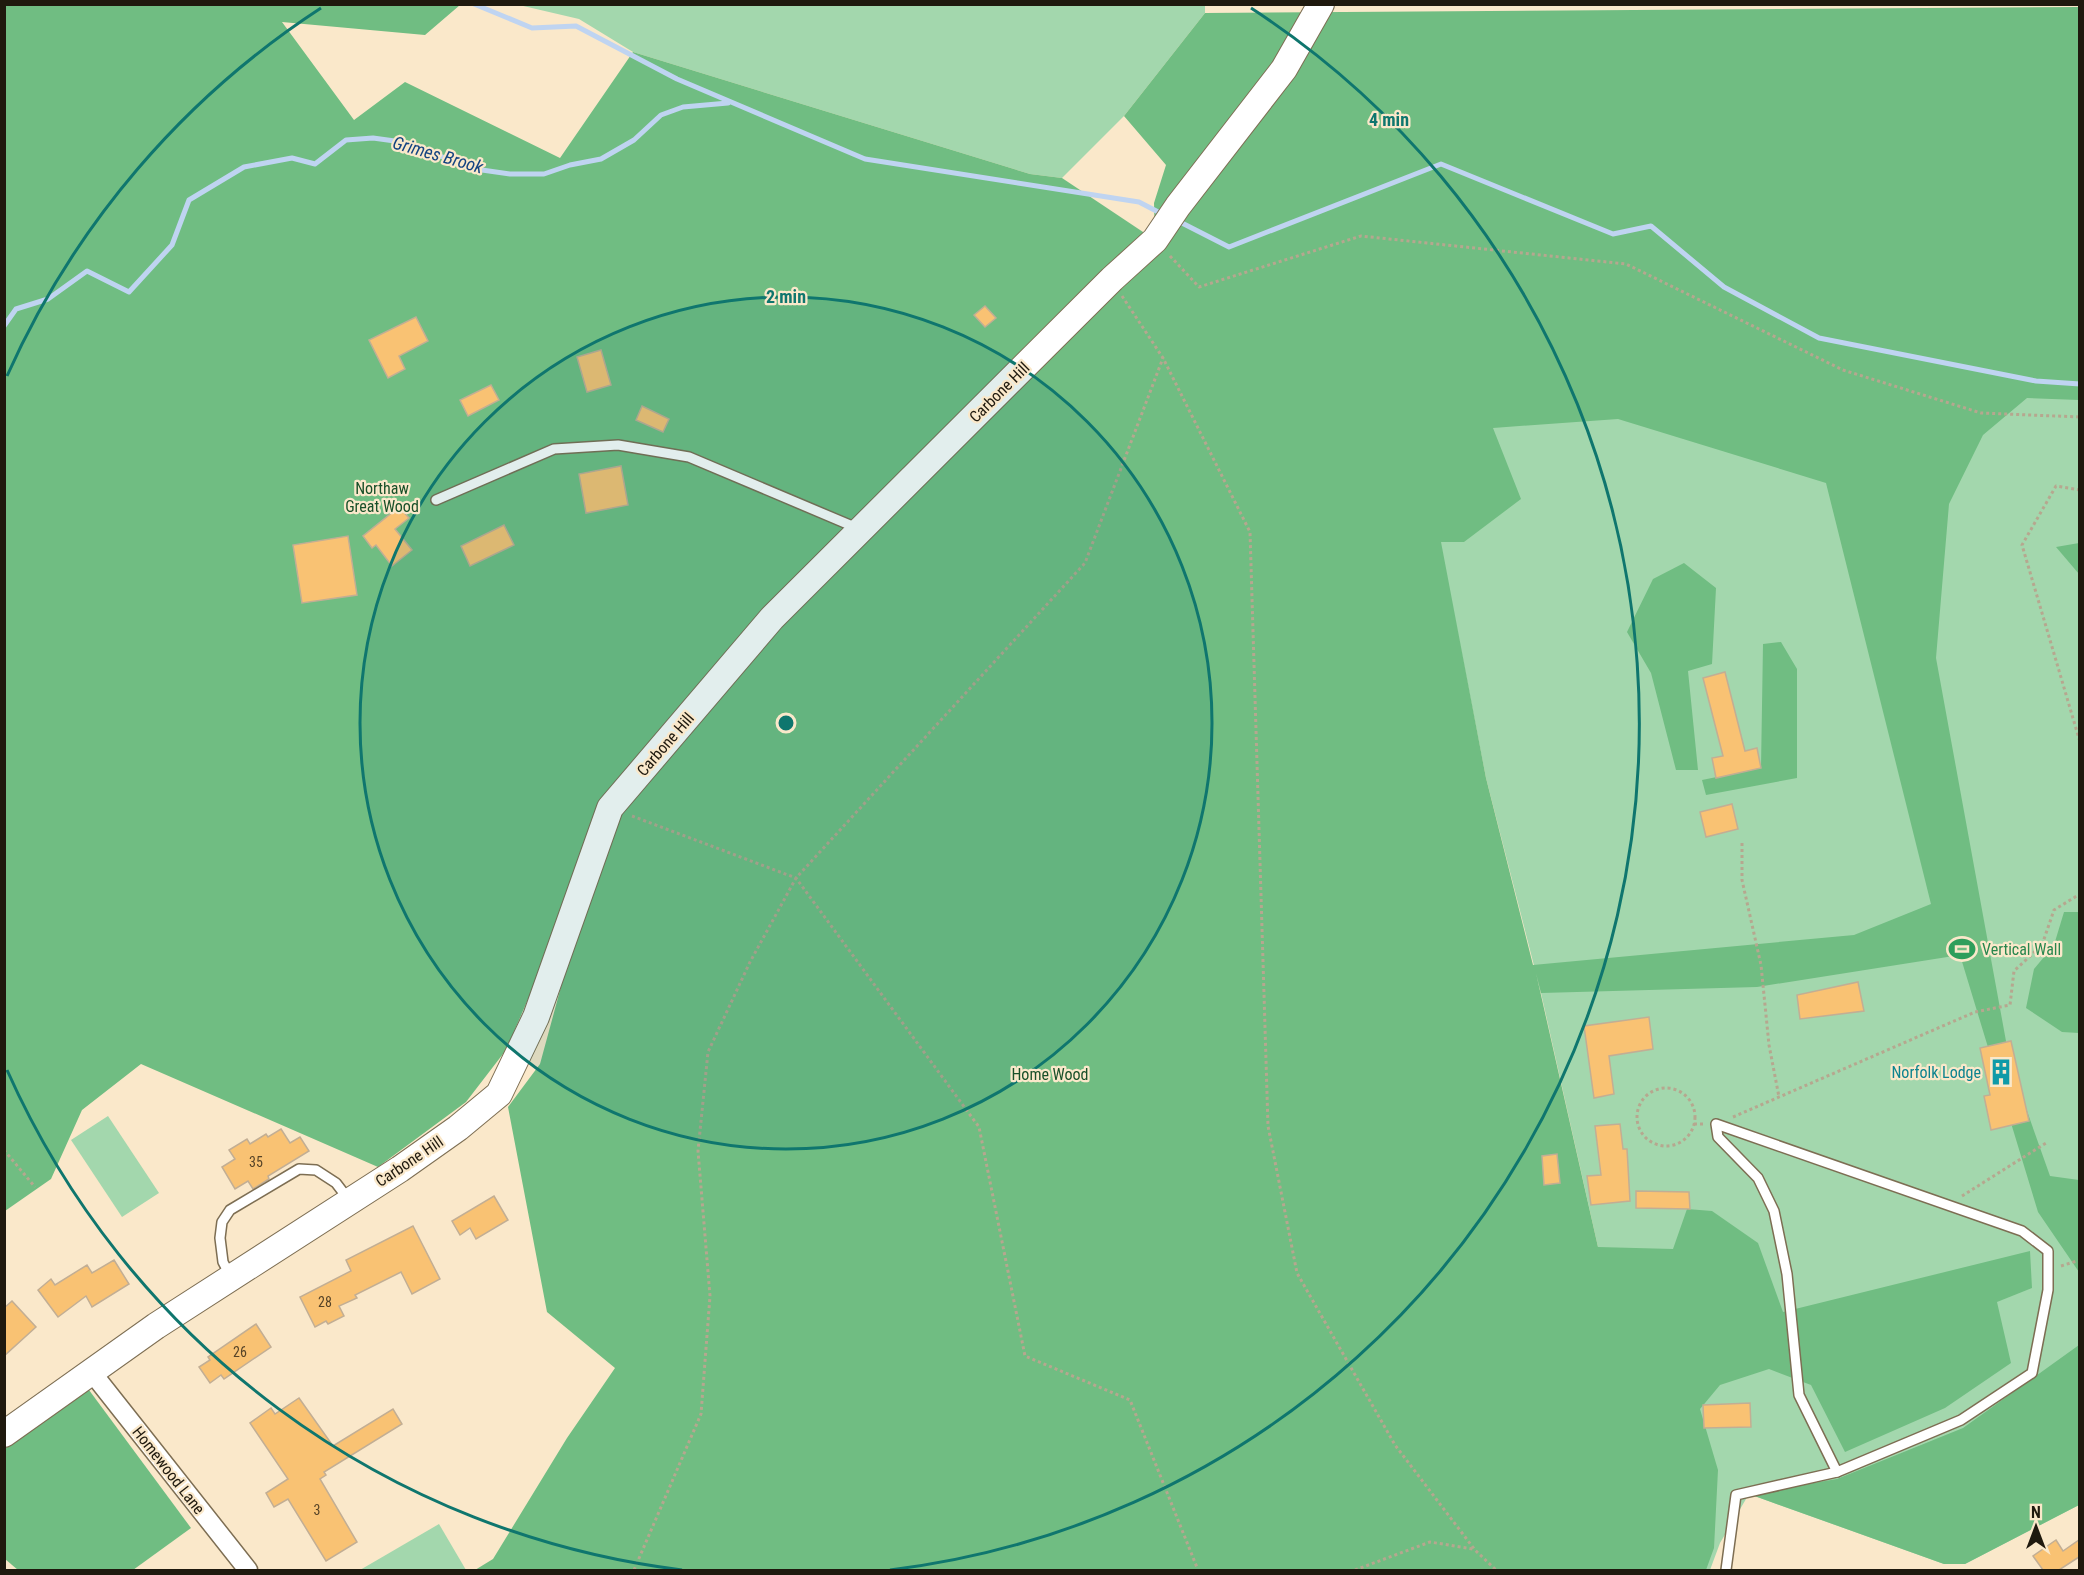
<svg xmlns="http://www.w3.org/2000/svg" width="2084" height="1575" viewBox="0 0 2084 1575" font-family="'Roboto Condensed',sans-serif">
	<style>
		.green { fill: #a3d7ad }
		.forest { fill: #70bd82; fill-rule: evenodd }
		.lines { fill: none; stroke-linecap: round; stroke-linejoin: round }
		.stream { stroke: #bfd4f1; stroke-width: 5 }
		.building { fill: #f9c273; stroke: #c2ae94; stroke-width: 1.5 }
		.lane-casing { stroke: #7d6e53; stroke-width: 12 }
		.street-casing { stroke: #7d6e53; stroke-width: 21 }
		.secondary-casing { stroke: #7d6e53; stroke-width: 28 }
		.path { stroke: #b6a78f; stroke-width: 3; stroke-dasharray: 3 3; stroke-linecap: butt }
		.lane { stroke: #fff; stroke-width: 9 }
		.street { stroke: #fff; stroke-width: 18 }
		.secondary { stroke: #fff; stroke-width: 26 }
		.ring { fill: none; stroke: #0f766e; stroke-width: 3 }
		.labels { text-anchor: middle; stroke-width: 4.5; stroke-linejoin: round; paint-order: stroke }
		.number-label { font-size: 14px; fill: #564327 }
		.street-label { font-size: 16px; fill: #1f190e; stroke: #fae8ca }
		.park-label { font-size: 16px; fill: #185029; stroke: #fae8ca }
		.leisure-label { font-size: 16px; fill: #27864d; stroke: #fae8ca; text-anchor: start }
		.culture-label { font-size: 16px; fill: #0d838f; stroke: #fae8ca; text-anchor: end }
		.water-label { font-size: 18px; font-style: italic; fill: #134381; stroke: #fae8ca }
		.centre { fill: #0f766e; stroke: #fae8ca; stroke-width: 3 }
		.ring-label { font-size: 18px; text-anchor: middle; font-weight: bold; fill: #0f766e; stroke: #fae8ca; stroke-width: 4.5; stroke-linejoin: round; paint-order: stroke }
	</style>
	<rect width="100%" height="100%" fill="#fae8ca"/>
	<g class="green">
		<polygon points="519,5 1205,5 1205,13 1124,116 1062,178 1030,174 633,52 579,19"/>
		<polygon points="1403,225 2079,364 2079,1505 1965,1564 1944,1564 1749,1494 1720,1543 1710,1570 1659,1570 1598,1247 1541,993 1486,778 1440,542"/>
		<polygon points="108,1116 159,1193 122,1217 71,1140"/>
		<polygon points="439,1524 466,1570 360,1570"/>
	</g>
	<g class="forest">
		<path d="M5,5H460L425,35L282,22L354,120L405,82L560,158L633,52L1030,174L1062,178L1155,240L1154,203L1166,165L1124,116L1205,13L2079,7V400L2027,398L1983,435L1949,504L1936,658L2010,1063L2050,1176L2079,1180V1272L2038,1212L1960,955L1757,987L1541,993L1536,973L1598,1247L1673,1249L1687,1209L1712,1211L1758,1243L1783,1312L2030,1251L2032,1288L1997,1302L2011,1363L1945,1408L1845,1452L1811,1385L1769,1369L1720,1385L1700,1409L1718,1470L1714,1548L1706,1570H475L493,1559L567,1438L615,1368L547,1312L508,1107L540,1064L608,814L506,1050L466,1102L378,1167L141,1064L82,1110L51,1179L5,1211ZM1618,419L1826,483L1931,904L1854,935L1533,965L1486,778L1441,542H1464L1521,499L1493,428Z"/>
		<polygon points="2079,543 2080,543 2079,574 2056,547"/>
		<polygon points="1684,563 1716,588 1712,664 1688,671 1698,770 1676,770 1651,673 1627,632 1653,579"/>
		<polygon points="1781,642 1797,669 1797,778 1706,795 1702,780 1761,768 1763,644"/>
		<polygon points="2064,912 2079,912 2079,1033 2062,1032 2026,1008 2034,969 2054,945"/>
		<polygon points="2079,1345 2079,1505 1965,1564 1944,1564 1749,1494 1837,1479 1963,1428"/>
		<polygon points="89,1390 191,1528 133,1570 18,1570 5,1559 4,1449"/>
	</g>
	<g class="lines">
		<g class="stream">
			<polyline points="474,4 532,28 576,26 677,79 865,159 1139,202 1164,215"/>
			<polyline points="1178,221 1229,247 1441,164 1613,234 1651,226 1724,287 1819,338 2036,381 2080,384"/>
			<polyline points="4,326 16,309 48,299 87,271 129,292 172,245 189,200 244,167 292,158 315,164 346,140 373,138 402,142 475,169 510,174 544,174 570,165 601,159 634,140 661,115 683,107 728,103"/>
		</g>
	</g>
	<g class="building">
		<polygon points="985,306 996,318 985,327 974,315"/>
		<polygon points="416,317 428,341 399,356 405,369 388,378 369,340"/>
		<polygon points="601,350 611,385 587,392 577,357"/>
		<polygon points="491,385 499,400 468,416 460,400"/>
		<polygon points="642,406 669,419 663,432 636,420"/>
		<polygon points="621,466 628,505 586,513 579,474"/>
		<polygon points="399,507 409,518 395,529 412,550 392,566 376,545 372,548 363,536"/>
		<polygon points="504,525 514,545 470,566 461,546"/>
		<polygon points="348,536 357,595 302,603 293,545"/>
		<polygon points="1725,672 1745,751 1757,748 1761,768 1716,778 1712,758 1723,756 1703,678"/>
		<polygon points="1732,804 1738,829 1706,837 1700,812"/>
		<polygon points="1858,982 1864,1011 1800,1019 1797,995"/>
		<polygon points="1649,1017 1653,1049 1609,1056 1614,1094 1594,1098 1584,1026"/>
		<polygon points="2011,1041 2029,1121 1991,1130 1984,1096 1990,1095 1980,1048"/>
		<polygon points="1620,1124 1623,1149 1627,1149 1630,1201 1591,1205 1587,1176 1601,1175 1595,1126"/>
		<polygon points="281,1129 290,1143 300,1137 309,1151 268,1176 269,1179 253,1189 248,1181 235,1189 222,1167 235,1159 229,1150 247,1139 250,1144 266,1134 268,1137"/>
		<polygon points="1557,1154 1560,1183 1544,1185 1542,1156"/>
		<polygon points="1636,1191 1689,1192 1690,1209 1636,1208"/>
		<polygon points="494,1196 508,1220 476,1239 470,1228 460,1235 452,1221"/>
		<polygon points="413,1226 440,1279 412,1294 401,1272 355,1295 357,1298 339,1306 344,1316 328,1324 326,1321 315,1327 300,1297 351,1271 346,1260"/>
		<polygon points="114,1260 129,1284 92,1307 86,1296 58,1317 38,1290 51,1279 55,1285 87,1265 92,1273"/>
		<polygon points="12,1301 36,1327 4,1356 4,1308"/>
		<polygon points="256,1324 271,1347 224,1379 221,1375 210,1383 199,1367 210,1360 208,1357"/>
		<polygon points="299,1398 333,1446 393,1409 402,1424 324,1472 326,1475 320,1479 357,1542 326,1561 288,1499 274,1507 266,1493 288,1479 250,1423 271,1408 275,1414"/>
		<polygon points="1750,1403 1751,1427 1704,1428 1703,1405"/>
		<polygon points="2056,1540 2063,1551 2079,1540 2079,1557 2059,1570 2043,1570 2033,1556"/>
	</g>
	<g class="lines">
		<g class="lane-casing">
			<g id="lane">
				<polyline points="436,500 554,449 618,445 689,457 857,528"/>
				<polygon points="1716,1124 2022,1231 2048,1251 2048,1290 2032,1373 1961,1420 1837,1472 1799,1395 1787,1274 1774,1211 1758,1178 1718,1137"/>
				<polyline points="231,1277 223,1262 220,1238 222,1222 230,1210 299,1169 316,1170 336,1183 349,1200"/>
				<polyline points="1726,1570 1736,1495 1837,1472"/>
			</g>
		</g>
		<g class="street-casing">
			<polyline id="street" points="90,1370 248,1570"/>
		</g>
		<g class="secondary-casing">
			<polyline id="secondary" points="4,1434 156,1326 400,1169 458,1128 499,1094 536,1017 610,808 772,618 1112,279 1155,240 1178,206 1284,69 1321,4"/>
		</g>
		<g class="path">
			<polyline points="1170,256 1199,287 1361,236 1626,264 1843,370 1981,413 2080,417"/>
			<polyline points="1122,296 1163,358 1250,532 1268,1126 1297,1273 1395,1445 1475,1550 1496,1570"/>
			<polyline points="2080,490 2056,486 2022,545 2080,742"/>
			<polyline points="632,816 796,878 979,1127 1025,1356 1130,1400 1198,1570"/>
			<polyline points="1742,843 1742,880 1761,965 1769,1045 1779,1097"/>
			<circle cx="1666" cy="1117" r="29"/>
			<polyline points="1733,1117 1975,1012 2010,1005 2014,971 2042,945 2054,910 2080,894"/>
			<polyline points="1694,1124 1703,1124"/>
			<polyline points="4,1150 35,1187"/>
			<polyline points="1962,1196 2046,1143"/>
			<polyline points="2061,1266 2080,1260"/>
			<polyline points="634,1570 701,1414 710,1296 698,1151 708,1052 750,962 796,878 1085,563 1163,358"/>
			<polyline points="1355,1570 1430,1542 1473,1549"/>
		</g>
		<use href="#lane" class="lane"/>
		<use href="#street" class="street"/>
		<use href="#secondary" class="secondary"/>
	</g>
	<circle cx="786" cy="723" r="426" fill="#0f766e" fill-opacity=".12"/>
	<g class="ring">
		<circle cx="786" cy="723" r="426"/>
		<path d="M682 1570A853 853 0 0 1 7 1070M7 376A853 853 0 0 1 321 8M1251 8A853 853 0 0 1 890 1570"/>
	</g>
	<defs>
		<g id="stadium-bare" transform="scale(2.07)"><path d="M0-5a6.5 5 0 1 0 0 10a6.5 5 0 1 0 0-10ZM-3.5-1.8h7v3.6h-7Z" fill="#2e9e5b" stroke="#fae8ca" stroke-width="2.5" paint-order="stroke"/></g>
		<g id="building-bare" transform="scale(2.07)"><path d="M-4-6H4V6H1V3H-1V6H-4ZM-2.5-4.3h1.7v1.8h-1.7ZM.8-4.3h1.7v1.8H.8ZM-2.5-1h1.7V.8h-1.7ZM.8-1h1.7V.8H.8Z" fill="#0f9aa8" stroke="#fae8ca" stroke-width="2.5" paint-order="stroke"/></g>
	</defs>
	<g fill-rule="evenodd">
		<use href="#stadium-bare" x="1962" y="949"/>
		<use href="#building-bare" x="2001" y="1072"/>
	</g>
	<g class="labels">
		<g class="number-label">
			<text x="256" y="1167">35</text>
			<text x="325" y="1307">28</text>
			<text x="240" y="1357">26</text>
			<text x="317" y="1515">3</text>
		</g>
		<g class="street-label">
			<text transform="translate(999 392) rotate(-45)" y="6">Carbone Hill</text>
			<text transform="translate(665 744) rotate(-49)" y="6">Carbone Hill</text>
			<text transform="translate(409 1161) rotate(-34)" y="6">Carbone Hill</text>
			<text transform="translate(169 1470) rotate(52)" y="6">Homewood Lane</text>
		</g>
		<g class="park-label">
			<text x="382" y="494">Northaw<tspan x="382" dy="18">Great Wood</tspan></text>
			<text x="1050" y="1080">Home Wood</text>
		</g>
		<g class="leisure-label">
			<text x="1982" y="955">Vertical Wall</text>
		</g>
		<g class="culture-label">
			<text x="1981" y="1078">Norfolk Lodge</text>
		</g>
		<g class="water-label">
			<text transform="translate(438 155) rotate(16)" y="6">Grimes Brook</text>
		</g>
	</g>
	<circle cx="786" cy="723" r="9" class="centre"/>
	<g class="ring-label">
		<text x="1389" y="126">4 min</text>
		<text x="786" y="303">2 min</text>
	</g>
	<rect width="2084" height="1575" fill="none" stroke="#1f190e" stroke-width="12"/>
	<g transform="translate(2036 1527)" stroke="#fae8ca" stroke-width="4.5" paint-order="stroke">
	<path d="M0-4.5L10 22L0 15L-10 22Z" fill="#1f190e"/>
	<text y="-9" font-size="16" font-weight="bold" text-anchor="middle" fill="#1f190e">N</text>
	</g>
</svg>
